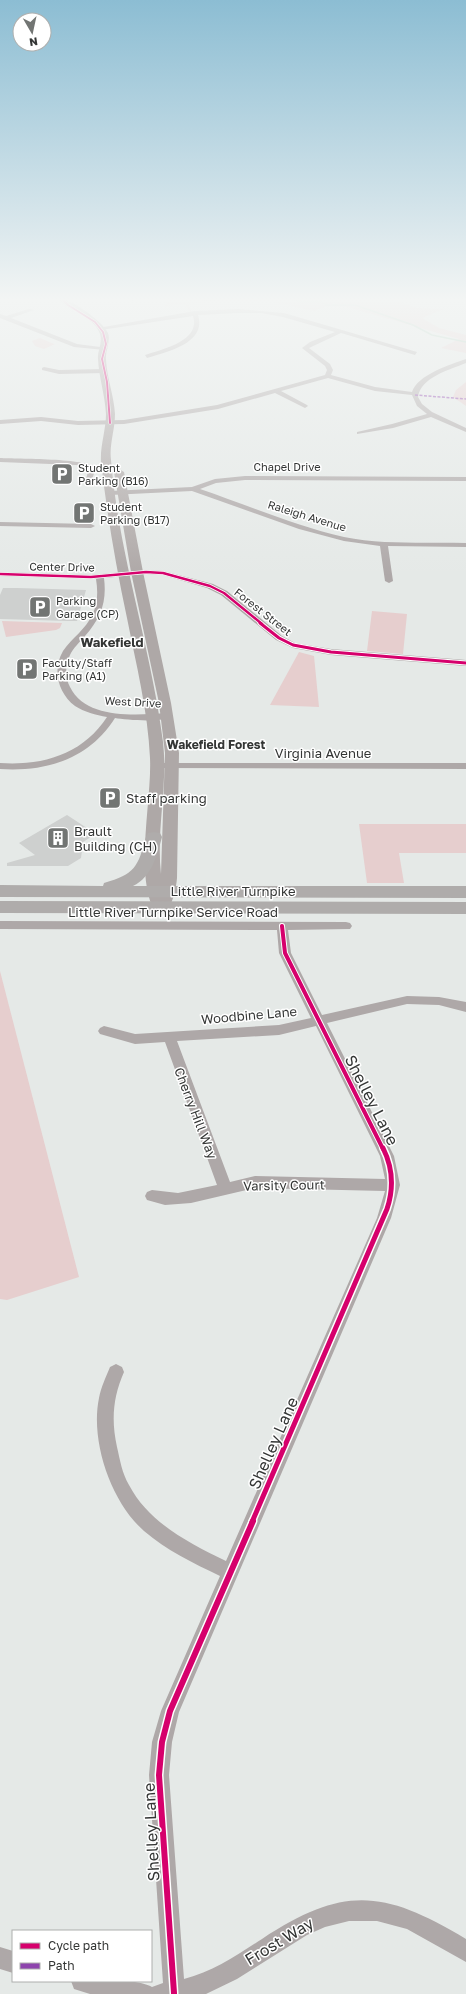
<svg xmlns="http://www.w3.org/2000/svg" width="466" height="1994" viewBox="0 0 466 1994" font-family="'Golos Text',sans-serif">
	<style>
		.green { fill: #e6cece }
		.lines { fill: none; stroke-linecap: round; stroke-linejoin: round }
		.stream { stroke: #a2cab3; stroke-width: 1.5 }
		.building { fill: #ced0cf }
		.minor { fill: #aea8a8; fill-rule: evenodd }
		.secondary { fill: #aea8a7; fill-rule: evenodd }
		.primary { fill: #afacab; fill-rule: evenodd }
		.quiet { stroke: #8e44ad; stroke-width: 1.5; stroke-dasharray: 3 1.5; stroke-linecap: butt }
		.cycleway-far5-casing { stroke: #fff; stroke-width: 3 }
		.cycleway-far4-casing { stroke: #fff; stroke-width: 4 }
		.cycleway-far3-casing { stroke: #fff; stroke-width: 5 }
		.cycleway-far2-casing { stroke: #fff; stroke-width: 6 }
		.cycleway-far1-casing { stroke: #fff; stroke-width: 8 }
		.cycleway-casing { stroke: #fff; stroke-width: 9 }
		.cycleway-far5 { stroke: #d6006c; stroke-width: 2 }
		.cycleway-far4 { stroke: #d6006c; stroke-width: 2.5 }
		.cycleway-far3 { stroke: #d6006c; stroke-width: 3 }
		.cycleway-far2 { stroke: #d6006c; stroke-width: 4 }
		.cycleway-far1 { stroke: #d6006c; stroke-width: 5 }
		.cycleway { stroke: #d6006c; stroke-width: 6 }
		.labels { text-anchor: middle; stroke-width: 3; stroke-linejoin: round; paint-order: stroke }
		.far-street-label { font-size: 11px; fill: #343635; stroke: #fff }
		.far-poi-label { font-size: 11px; fill: #343635; stroke: #fff; text-anchor: start }
		.far-neighbourhood-label { font-size: 12px; font-weight: bold; fill: #343635; stroke: #fff }
		.far-quarter-label { font-size: 13px; font-weight: bold; fill: #343635; stroke: #fff }
		.street-label { font-size: 13px; fill: #343635; stroke: #fff }
		.poi-label { font-size: 13px; fill: #343635; stroke: #fff; text-anchor: start }
		.near-street-label { font-size: 16px; fill: #343635; stroke: #fff }
	</style>
	<rect width="100%" height="100%" fill="#e5e9e7"/>
	<g class="green">
		<polygon points="163,297 384,297 417,308 444,309 422,318 439,328 466,335 466,353 441,348 459,339 333,303 314,311 274,302 207,302 188,304 192,312 190,312 185,304 164,306 169,299"/>
		<polygon points="40,338 54,344 55,344 44,349 35,346 32,341"/>
		<polygon points="466,382 466,406 453,397 456,390"/>
		<polygon points="372,611 407,614 403,654 367,651"/>
		<polygon points="2,621 62,623 60,628 56,630 6,637"/>
		<polygon points="299,652 314,656 319,707 270,705"/>
		<polygon points="359,824 466,824 466,853 399,853 404,883 367,883"/>
		<polygon points="0,971 79,1277 7,1300 0,1299"/>
	</g>
	<g class="lines">
		<g class="stream">
			<polyline points="193,297 205,300 269,297"/>
			<polyline points="271,297 290,298 300,302 322,302 326,305 355,305 413,325 432,335 466,342"/>
		</g>
	</g>
	<g class="building">
		<polygon points="3,588 17,588 86,590 77,621 68,621 0,619 0,595"/>
		<polygon points="67,815 96,834 83,842 81,858 68,866 7,866 7,863 35,855 19,843"/>
	</g>
	<g class="lines">
		<g class="minor">
			<polygon points="126,297 133,297 135,299 132,301"/>
			<polygon points="429,297 466,297 466,300 432,299"/>
			<polygon points="29,309 34,310 11,318 77,344 108,348 105,350 74,347 0,318 0,314 6,316"/>
			<path d="M238,309L284,313L417,352L415,355L341,333L309,348L330,364L333,370L331,375L375,387L412,392C417,375 451,364 466,359V363C449,370 421,377 418,397L422,404L432,412L466,428V432L431,417L393,428L357,434V432L392,424L427,414L417,406L412,395L375,391L328,378L281,391L307,405L308,406L305,408L275,393L218,409L124,424L78,425L41,421L0,424V420L41,417L78,421L124,420L217,405L325,375L327,370L325,366L302,348L310,342L335,332L283,317L261,313H238L198,315C207,343 167,352 147,358L145,355C163,349 201,341 193,316L101,330L98,328L195,311Z"/>
			<polygon points="44,367 59,370 104,369 107,371 104,373 59,374 42,370 42,368"/>
			<path d="M0,458C17,459 88,458 96,468L92,479L89,481L86,479L89,468L76,465L0,462Z"/>
			<path d="M245,476L466,477V481L245,480L216,483L200,489C247,505 295,526 344,537C384,545 426,542 466,543V547L388,546L393,581L389,583L385,581L380,546L344,541L299,529L192,491L110,495L106,493L110,491L192,487L215,479Z"/>
			<polygon points="0,522 91,524 95,526 91,528 0,526"/>
			<path d="M146,570L163,571L213,584L227,591L282,636L295,643L331,649L466,660V666L331,655L293,648L276,640L221,595L207,588L163,575L146,574L104,578C107,602 101,618 85,636C80,642 73,648 70,655C65,665 65,678 70,687C86,720 137,715 167,713L172,716C165,723 126,720 115,718C89,759 47,772 0,769V763C43,766 83,754 107,717C96,715 84,712 75,706C58,693 52,670 63,651C72,638 86,629 92,615C98,604 98,591 96,579L0,576V572L91,575Z"/>
			<polygon points="163,763 466,763 466,769 160,768 158,766 160,764"/>
			<path d="M0,921L346,922L350,923L352,926L350,929L288,930L291,953L322,1015L407,996L439,997L466,1002V1012L439,1005L407,1004L327,1023L394,1156L400,1185L391,1218L179,1712L172,1742L169,1775L184,1979C213,1972 237,1955 262,1939C344,1885 384,1890 466,1939V1962L407,1929L377,1921H349L325,1927L307,1935L237,1979L206,1994H90L74,1989L71,1981C89,1981 138,1978 152,1987L163,1983L149,1775L152,1742L161,1711L220,1576C193,1563 166,1550 144,1531C111,1502 90,1441 99,1398C101,1387 106,1377 110,1367L116,1364L122,1367L124,1372C113,1397 111,1420 117,1447C120,1460 122,1473 129,1485C149,1523 189,1543 226,1561L377,1218L385,1191L255,1188L191,1203L165,1205L147,1200L145,1196L147,1192L152,1190L178,1193L217,1185L165,1042L135,1044L100,1034L98,1031L100,1028L104,1026L135,1034L279,1025L311,1018L279,953L277,930L0,929ZM316,1026L380,1156L385,1179L255,1176L230,1182L177,1041L279,1035Z"/>
			<polygon points="0,1947 13,1951 13,1973 0,1969"/>
		</g>
		<path class="secondary" d="M56,297C68,297 102,320 108,333C111,341 105,351 106,360C107,378 114,396 115,414C115,430 109,445 111,460C119,556 151,647 163,742C168,786 156,830 161,874L165,753L159,703L131,572L114,472L119,469L124,472L143,572L171,703L179,753L177,878C176,890 173,901 167,912L161,913L155,912C134,876 152,800 150,758C148,711 136,664 127,618C116,567 107,514 101,462C100,446 106,430 106,414C105,395 99,378 98,359C97,351 103,343 100,334C94,316 68,311 56,297Z"/>
		<g class="primary">
			<path d="M154,832L160,833L162,837C157,855 152,877 133,886H466V898L0,897V885L103,886L104,883C135,874 138,867 146,837L148,833Z"/>
			<polygon points="0,901 466,902 466,914 0,913"/>
		</g>
		<polyline class="quiet" points="415,395 466,399"/>
		<g class="cycleway-far5-casing">
			<polyline id="cycleway-far5" points="60,297 68,305 95,322 103,332 106,344 102,359 107,382 110,423"/>
		</g>
		<g class="cycleway-far4-casing">
			<polyline id="cycleway-far4" points="0,574 91,577 146,572 163,573 210,586 224,593 262,624"/>
		</g>
		<g class="cycleway-far3-casing">
			<polyline id="cycleway-far3" points="260,623 279,638 293,645 331,652 466,663"/>
		</g>
		<g class="cycleway-far2-casing">
			<polyline id="cycleway-far2" points="282,926 285,953 383,1149"/>
		</g>
		<g class="cycleway-far1-casing">
			<path id="cycleway-far1" d="M252,1522L387,1209C394,1188 393,1168 383,1148"/>
		</g>
		<g class="cycleway-casing">
			<polyline id="cycleway" points="174,1993 159,1775 162,1742 170,1711 253,1521"/>
		</g>
		<use href="#cycleway-far5" class="cycleway-far5"/>
		<use href="#cycleway-far4" class="cycleway-far4"/>
		<use href="#cycleway-far3" class="cycleway-far3"/>
		<use href="#cycleway-far2" class="cycleway-far2"/>
		<use href="#cycleway-far1" class="cycleway-far1"/>
		<use href="#cycleway" class="cycleway"/>
	</g>
	<linearGradient id="sky" x2="0" y2="1"><stop stop-color="#8cbdd3"/><stop offset="0.52" stop-color="#f3f5f4"/><stop offset="1" stop-color="#f3f5f4" stop-opacity="0"/></linearGradient>
	<rect width="466" height="576" fill="url(#sky)"/>
	<defs>
		<g id="parking-square" transform="scale(1.15)"><rect x="-9" y="-9" width="18" height="18" rx="4" fill="#727573" stroke="#fff"/><path d="M-3.5-5.5H1a3.5 3.5 0 0 1 0 7H-1V5.5H-3.5ZM-1-3.4V-.6H.8a1.4 1.4 0 0 0 0-2.8Z" fill="#fff"/></g>
		<g id="building-square" transform="scale(1.15)"><rect x="-9" y="-9" width="18" height="18" rx="4" fill="#727573" stroke="#fff"/><path d="M-4-6H4V6H1V3H-1V6H-4ZM-2.5-4.3h1.7v1.8h-1.7ZM.8-4.3h1.7v1.8H.8ZM-2.5-1h1.7V.8h-1.7ZM.8-1h1.7V.8H.8Z" fill="#fff"/></g>
	</defs>
	<g fill-rule="evenodd">
		<use href="#parking-square" x="62" y="474"/>
		<use href="#parking-square" x="84" y="513"/>
		<use href="#parking-square" x="40" y="607"/>
		<use href="#parking-square" x="27" y="669"/>
		<use href="#parking-square" x="110" y="798"/>
		<use href="#building-square" x="58" y="838"/>
	</g>
	<g class="labels">
		<g class="far-street-label">
			<text x="287" y="471">Chapel Drive</text>
			<text transform="translate(307 516) rotate(17)" y="4">Raleigh Avenue</text>
			<text transform="translate(62 567) rotate(1)" y="4">Center Drive</text>
			<text transform="translate(263 612) rotate(38)" y="4">Forest Street</text>
			<text transform="translate(133 702) rotate(3)" y="4">West Drive</text>
		</g>
		<g class="far-poi-label">
			<text x="78" y="472">Student<tspan x="78" dy="13">Parking (B16)</tspan></text>
			<text x="100" y="511">Student<tspan x="100" dy="13">Parking (B17)</tspan></text>
			<text x="56" y="605">Parking<tspan x="56" dy="13">Garage (CP)</tspan></text>
			<text x="42" y="667">Faculty/Staff<tspan x="42" dy="13">Parking (A1)</tspan></text>
		</g>
		<g class="far-neighbourhood-label">
			<text x="216" y="749">Wakefield Forest</text>
		</g>
		<g class="far-quarter-label">
			<text x="112" y="647">Wakefield</text>
		</g>
		<g class="street-label">
			<text x="323" y="758">Virginia Avenue</text>
			<text x="233" y="896">Little River Turnpike</text>
			<text x="173" y="917">Little River Turnpike Service Road</text>
			<text transform="translate(249 1015) rotate(-5)" y="5">Woodbine Lane</text>
			<text transform="translate(196 1113) rotate(69)" y="5">Cherry Hill Way</text>
			<text transform="translate(284 1185) rotate(-1)" y="5">Varsity Court</text>
		</g>
		<g class="poi-label">
			<text x="126" y="803">Staff parking</text>
			<text x="74" y="836">Brault<tspan x="74" dy="15">Building (CH)</tspan></text>
		</g>
		<g class="near-street-label">
			<text transform="translate(372 1100) rotate(63)" y="6">Shelley Lane</text>
			<text transform="translate(273 1443) rotate(-66)" y="6">Shelley Lane</text>
			<text transform="translate(151 1832) rotate(-93)" y="6">Shelley Lane</text>
			<text transform="translate(279 1941) rotate(-31)" y="6">Frost Way</text>
		</g>
	</g>
	<rect x="12" y="1930" width="140" height="52" fill="#ffffff" stroke="#aeafae"/>
	<rect x="20" y="1943" width="20" height="6" fill="#d6006c" stroke="#aeafae"/>
	<text x="48" y="1950" font-size="12" fill="#343635">Cycle path</text>
	<rect x="20" y="1963" width="20" height="6" fill="#8e44ad" stroke="#aeafae"/>
	<text x="48" y="1970" font-size="12" fill="#343635">Path</text>
	<g transform="translate(32 32) rotate(171)"><circle r="19" fill="#ffffff" stroke="#aeafae"/>
	<path d="M0-3L7 15L0 10L-7 15Z" fill="#727573"/>
	<text y="-6" font-size="11" font-weight="bold" text-anchor="middle" fill="#343635">N</text>
	</g>
</svg>
